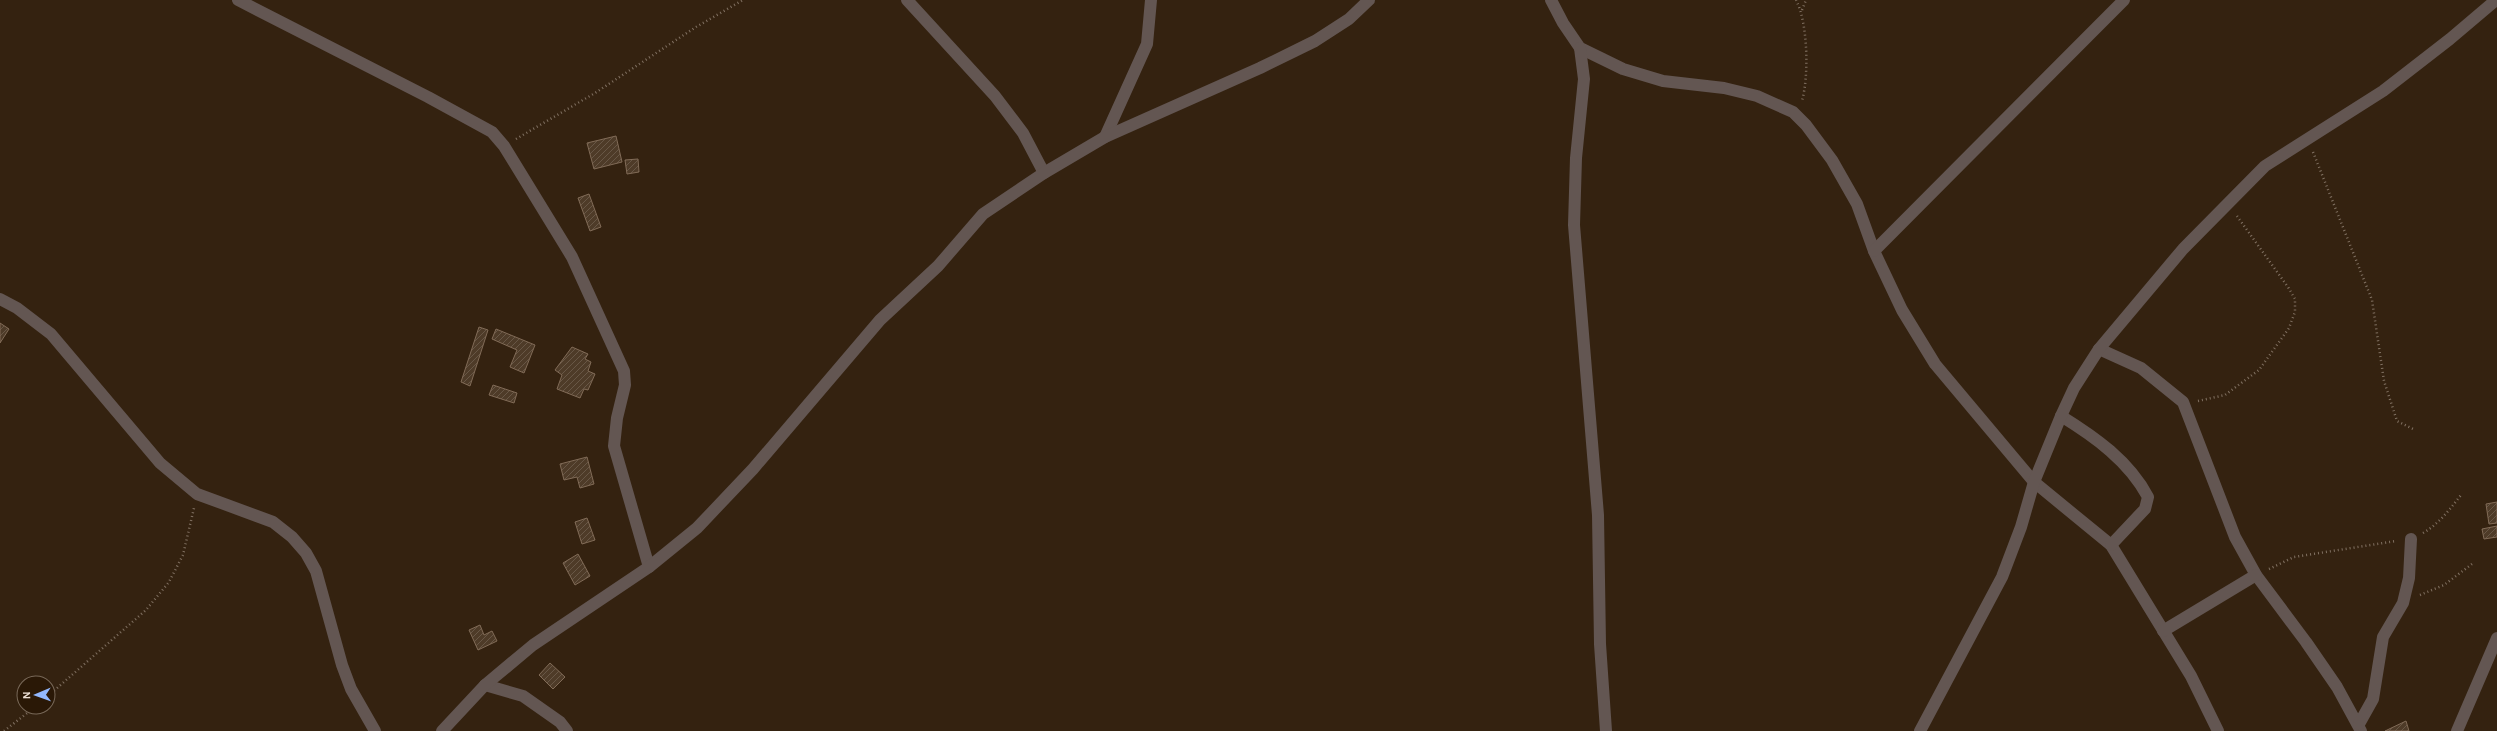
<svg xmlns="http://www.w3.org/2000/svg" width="2497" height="731" viewBox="0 0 2497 731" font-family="'Alegreya Sans',sans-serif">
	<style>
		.building { fill: url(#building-hatch); stroke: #816b57 }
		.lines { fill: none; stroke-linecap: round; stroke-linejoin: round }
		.path { stroke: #817162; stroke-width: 2.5; stroke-dasharray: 1 3; stroke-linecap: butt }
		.minor { stroke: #635652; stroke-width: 12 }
	</style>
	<defs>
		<pattern id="building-hatch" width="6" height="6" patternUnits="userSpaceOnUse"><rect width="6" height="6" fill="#4e3b28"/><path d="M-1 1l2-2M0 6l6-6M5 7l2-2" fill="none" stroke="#685746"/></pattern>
	</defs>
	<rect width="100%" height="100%" fill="#342210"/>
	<g class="building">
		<polygon points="616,136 622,162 594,169 587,143"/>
		<polygon points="638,159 639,172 627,174 625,160"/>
		<polygon points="589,194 601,227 590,231 578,198"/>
		<polygon points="0,323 9,329 0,343"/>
		<polygon points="479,327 488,330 470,386 461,382"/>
		<polygon points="496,329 535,345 524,373 510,367 517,350 492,339"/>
		<polygon points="572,347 588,354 585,359 591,362 588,371 595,374 588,390 584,389 580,398 557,389 562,375 555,370"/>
		<polygon points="493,385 517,393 514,403 489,395"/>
		<polygon points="587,457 594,484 580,488 577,477 564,480 560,464"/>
		<polygon points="2497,502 2497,523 2489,524 2486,504"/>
		<polygon points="587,518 595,540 582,544 575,522"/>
		<polygon points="2497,526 2497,537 2484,539 2482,529"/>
		<polygon points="578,554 590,576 575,585 563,563"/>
		<polygon points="480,625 484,635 492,631 497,641 478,650 469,630"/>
		<polygon points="550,663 565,677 553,689 539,675"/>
		<polygon points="2406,721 2409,731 2385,731"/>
	</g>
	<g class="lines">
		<g class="path">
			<path d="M1796,0C1808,23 1809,76 1802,101"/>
			<polyline points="1802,10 1806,0"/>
			<polyline points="516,139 595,93 696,27 743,0"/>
			<polyline points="2313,152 2372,300 2384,381 2397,421 2415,430"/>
			<polyline points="2198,401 2225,395 2259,370 2289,328 2295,312 2295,299 2288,287 2237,216"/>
			<path d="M2423,533C2439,524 2450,509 2461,495"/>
			<polyline points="2269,569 2294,557 2396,541"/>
			<polyline points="2420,595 2444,585 2472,564"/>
			<polyline points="48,696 146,610 169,582 183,555 194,508"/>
			<polyline points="4,731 35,707"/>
		</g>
		<g class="minor">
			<polyline points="238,0 428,97 492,132 504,146 572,257 624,371 625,385 617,418 614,446 649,567"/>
			<polyline points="907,0 995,96 1023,133 1044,173"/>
			<polyline points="1551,0 1563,23 1580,48 1623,69 1663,81 1724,88 1757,96 1793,112 1806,125 1832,160 1857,204 1874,251 1902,310 1935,364 2034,482 2111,545 2191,676 2218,731"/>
			<polyline points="1580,48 1584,79 1576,158 1574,225 1598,515 1600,644 1606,731"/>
			<polyline points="1105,137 1147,44 1151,0"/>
			<polyline points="1874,251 2124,0"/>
			<polyline points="0,299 17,308 51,334 160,463 197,494 273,522 292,537 306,553 316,571 342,665 351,689 375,731"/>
			<polyline points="2099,349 2141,368 2183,402 2235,537 2256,575 2306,642 2337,687 2361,731"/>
			<path d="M2061,416C2095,437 2129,461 2148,497L2145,509L2111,545"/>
			<polyline points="2163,631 2256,575"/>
			<polyline points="485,685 523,696 560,722 567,731"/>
			<polyline points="2359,724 2373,699 2383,637 2403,603 2409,578 2411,539"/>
			<polyline points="442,731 485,685 533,645 649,567 697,528 753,469 880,320 938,266 983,214 1044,173 1105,137 1260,68 1315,41 1349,19 1369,0"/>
			<polyline points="1920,731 2002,577 2021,527 2034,482 2061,416 2074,388 2099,349 2183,249 2265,166 2383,91 2450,39 2496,0"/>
			<polyline points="2457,731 2497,638"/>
		</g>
	</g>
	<g transform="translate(36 695) rotate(268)"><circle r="19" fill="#2a1806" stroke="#786858"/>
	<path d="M0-3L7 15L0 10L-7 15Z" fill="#92b7fd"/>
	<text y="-6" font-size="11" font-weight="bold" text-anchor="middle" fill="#ecdfd4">N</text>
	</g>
</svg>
